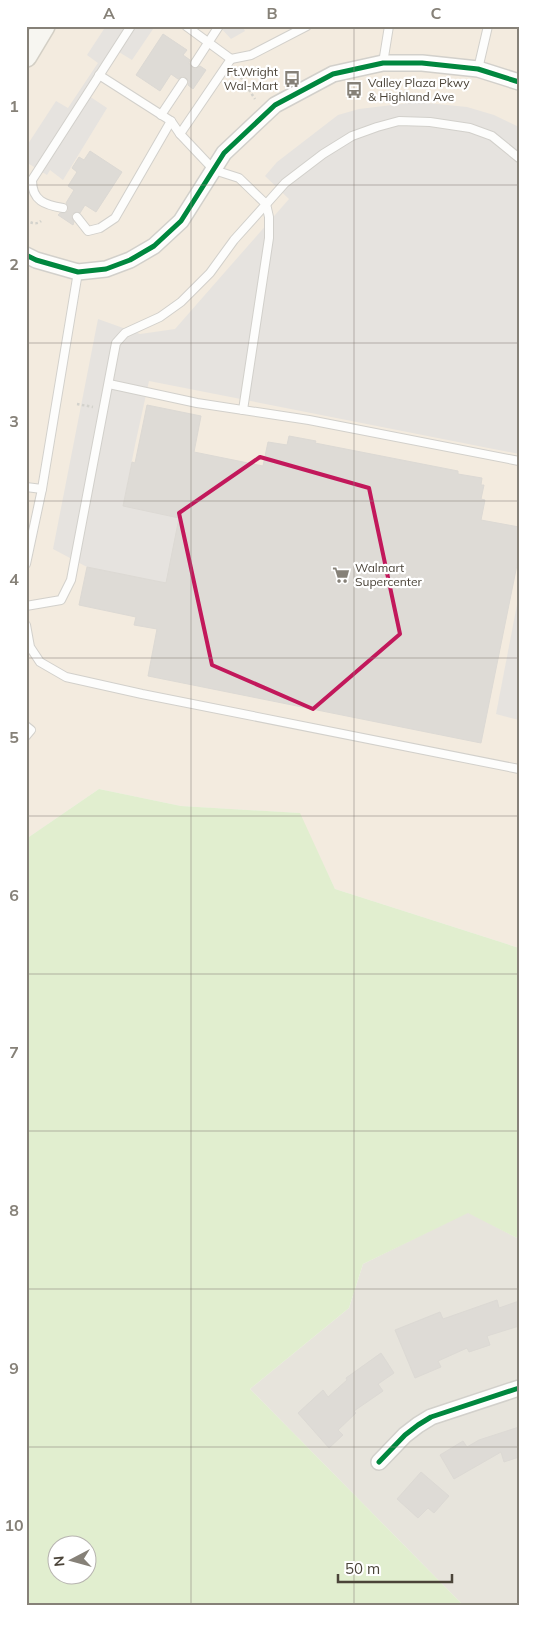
<svg xmlns="http://www.w3.org/2000/svg" width="545" height="1632" viewBox="0 0 545 1632" font-family="Mulish,sans-serif">
	<style>
		.residential { fill: #e7e4dc }
		.commercial { fill: #f3ebdf }
		.green { fill: #e1eecf; fill-rule: evenodd }
		.parking { fill: #e6e3df }
		.building { fill: #dedbd6; stroke: #dcd9d4 }
		.lines { fill: none; stroke-linecap: round; stroke-linejoin: round }
		.lane-casing { stroke: #d2d0cb; stroke-width: 10 }
		.street-casing { stroke: #d2d0cb; stroke-width: 18 }
		.secondary-casing { stroke: #d3cfc5; stroke-width: 24 }
		.path { stroke: #d3d2cc; stroke-width: 2.5; stroke-dasharray: 2.5 2.5; stroke-linecap: butt }
		.lane { stroke: #fdfdfc; stroke-width: 8 }
		.street { stroke: #fdfdfc; stroke-width: 15 }
		.secondary { stroke: #f7f6f1; stroke-width: 21 }
		.cycleway-casing { stroke: #fff; stroke-width: 8 }
		.cycleway { stroke: #00873e; stroke-width: 5 }
		.marked { fill: none; stroke: #c2185b; stroke-width: 4; stroke-linejoin: round }
		.grid { fill: none; stroke: #868178; stroke-width: 1; stroke-opacity: 0.55 }
		.labels { text-anchor: middle; stroke-width: 4.5; stroke-linejoin: round; paint-order: stroke }
		.poi-label { font-size: 12px; fill: #4b4439; stroke: #fff; text-anchor: start }
		.neatline { fill: none; stroke: #868178; stroke-width: 2 }
		.grid-label { font-size: 16px; text-anchor: middle; font-weight: bold; fill: #868178 }
	</style>
	<rect width="100%" height="100%" fill="#f4f2ee"/>
	<polygon class="residential" points="468,1212 519,1239 519,1606 464,1606 250,1389 349,1308 363,1264"/>
	<polygon class="commercial" points="26,26 519,26 519,948 335,889 299,813 181,806 99,789 26,839"/>
	<path class="green" d="M99,789L181,806L300,813L335,889L519,948V1239L468,1213L363,1264L349,1308L250,1389L464,1606H26V839ZM58,1544H88V1574H58Z"/>
	<g class="parking">
		<polygon points="106,26 149,26 153,29 132,60 119,52 89,96 107,108 63,180 50,170 47,175 26,162 26,147 56,101 68,108 98,63 87,55"/>
		<polygon points="219,26 242,26 245,31 231,39"/>
		<polygon points="417,102 467,107 494,115 519,127 519,454 149,381 135,445 123,506 179,518 166,583 87,567 53,549 98,319 140,334 175,329 289,199 265,176 277,162 338,115 359,109"/>
		<polygon points="519,594 519,720 496,714"/>
	</g>
	<g class="building">
		<polygon points="163,34 187,50 183,55 190,60 189,63 192,67 195,69 200,66 206,70 193,89 188,85 189,82 186,78 183,76 178,79 171,74 160,91 136,75"/>
		<polygon points="90,151 122,172 96,212 85,205 80,213 76,212 72,214 72,218 74,222 73,225 58,215 60,213 64,213 68,211 68,207 66,203 74,190 68,186 77,172 72,168 79,157 84,160"/>
		<polygon points="147,405 201,416 194,452 263,466 268,442 287,445 289,436 316,441 315,443 458,471 458,474 482,478 481,485 484,485 481,499 485,500 481,520 519,527 519,555 481,743 148,676 157,629 134,625 136,617 79,605 87,567 166,583 179,518 123,506 132,462 135,463"/>
		<polygon points="497,1300 499,1308 519,1301 519,1326 487,1336 490,1345 469,1352 467,1348 438,1361 441,1367 415,1378 395,1330 440,1312 443,1319"/>
		<polygon points="381,1353 394,1373 378,1384 383,1391 354,1411 356,1413 338,1430 343,1435 329,1448 298,1413 323,1390 328,1397 347,1380 346,1378"/>
		<polygon points="519,1427 519,1457 504,1462 501,1452 454,1479 440,1455 463,1441 467,1447 479,1440"/>
		<polygon points="421,1472 449,1496 434,1513 428,1508 418,1518 397,1499"/>
	</g>
	<g class="lines">
		<g class="lane-casing">
			<g id="lane">
				<polyline points="231,59 251,55 307,26"/>
				<polyline points="195,63 219,26"/>
				<polyline points="383,63 389,26"/>
				<polyline points="478,69 488,26"/>
				<polyline points="99,75 171,121 180,134 214,170 239,178 266,204 269,217 269,238 243,410"/>
				<polyline points="161,115 183,82"/>
				<polyline points="180,134 231,59 186,26"/>
				<path d="M63,208C45,205 32,201 32,180L131,26"/>
				<polyline points="77,217 88,231 100,228 115,218 171,121"/>
				<polyline points="109,384 197,403 309,420 519,461"/>
				<polyline points="26,487 42,489"/>
				<polyline points="26,564 42,489 78,272"/>
				<polyline points="26,606 61,600 71,580 116,343 125,333 160,317 181,302 210,273 234,240 285,183 323,154 352,136 377,127 399,121 430,122 470,128 492,136 519,158"/>
				<polyline points="26,625 30,647 40,662 66,677 142,694 519,769"/>
				<polyline points="26,726 31,730 26,736"/>
			</g>
		</g>
		<g class="street-casing">
			<g id="street">
				<polyline points="26,255 36,260 78,272 106,269 130,260 154,246 181,221 224,153 275,105 333,74 383,63 422,63 478,69 519,82"/>
				<polyline points="379,1462 405,1435 418,1425 431,1417 519,1388"/>
			</g>
		</g>
		<g class="secondary-casing">
			<polyline id="secondary" points="26,56 44,26"/>
		</g>
		<g class="path">
			<polyline points="238,73 255,99"/>
			<polyline points="26,146 27,146"/>
			<path d="M26,220C31,223 37,225 41,221"/>
			<polyline points="77,404 93,407"/>
		</g>
		<use href="#lane" class="lane"/>
		<use href="#street" class="street"/>
		<use href="#secondary" class="secondary"/>
		<g class="cycleway-casing">
			<g id="cycleway">
				<polyline points="26,255 36,260 78,272 106,269 130,260 154,246 181,221 224,153 275,105 333,74 383,63 422,63 478,69 519,82"/>
				<polyline points="379,1462 405,1435 418,1425 431,1417 519,1388"/>
			</g>
		</g>
		<use href="#cycleway" class="cycleway"/>
	</g>
	<path class="marked" d="M260,457L369,488L400,634L313,709L212,665L179,513Z"/>
	<path class="grid" d="M191,26V1606M354,26V1606M26,185H519M26,343H519M26,501H519M26,658H519M26,816H519M26,974H519M26,1131H519M26,1289H519M26,1447H519"/>
	<defs>
		<g id="bus-bare" transform="scale(1.35)"><path d="M-5-6H5V4H4V6H2V4H-2V6H-4V4H-5ZM-3.5-4V0h7V-4ZM-3.5 1.2v1.5H-2V1.2ZM2 1.2v1.5H3.5V1.2Z" fill="#868178" stroke="#fff" stroke-width="2.5" paint-order="stroke"/></g>
		<g id="supermarket-bare" transform="scale(1.35)"><path d="M-6-5.5h2.5l.6 2H6L4.5 2H-2.5L-4.4-4H-6ZM-1.5 3.2a1.3 1.3 0 1 0 .1 0ZM3 3.2a1.3 1.3 0 1 0 .1 0Z" fill="#868178" stroke="#fff" stroke-width="2.5" paint-order="stroke"/></g>
	</defs>
	<g fill-rule="evenodd">
		<use href="#bus-bare" x="292" y="79"/>
		<use href="#bus-bare" x="354" y="90"/>
		<use href="#supermarket-bare" x="341" y="575"/>
	</g>
	<g class="labels">
		<g class="poi-label">
			<text x="278" y="76" text-anchor="end">Ft.Wright<tspan x="278" dy="14">Wal-Mart</tspan></text>
			<text x="368" y="87">Valley Plaza Pkwy<tspan x="368" dy="14">&amp; Highland Ave</tspan></text>
			<text x="355" y="572">Walmart<tspan x="355" dy="14">Supercenter</tspan></text>
		</g>
	</g>
	<rect width="545" height="1632" fill="none" stroke="#ffffff" stroke-width="55"/>
	<g transform="translate(72 1560) rotate(264)"><circle r="24" fill="#ffffff" stroke="#b7b4b0"/>
	<path d="M0-4L9 19L0 12L-9 19Z" fill="#868178"/>
	<text y="-8" font-size="14" font-weight="bold" text-anchor="middle" fill="#4b4439">N</text>
	</g>
	<path d="M338 1574v8h114v-8" fill="none" stroke="#4b4439" stroke-width="2.5"/>
	<text x="345" y="1574" font-size="15" fill="#4b4439" stroke="#ffffff" stroke-width="4" paint-order="stroke">50 m</text>
	<rect x="28" y="28" width="490" height="1576" class="neatline"/>
	<g class="grid-label">
		<text x="109" y="19">A</text>
		<text x="272" y="19">B</text>
		<text x="436" y="19">C</text>
		<text x="14" y="112">1</text>
		<text x="14" y="270">2</text>
		<text x="14" y="427">3</text>
		<text x="14" y="585">4</text>
		<text x="14" y="743">5</text>
		<text x="14" y="901">6</text>
		<text x="14" y="1058">7</text>
		<text x="14" y="1216">8</text>
		<text x="14" y="1374">9</text>
		<text x="14" y="1531">10</text>
	</g>
</svg>
